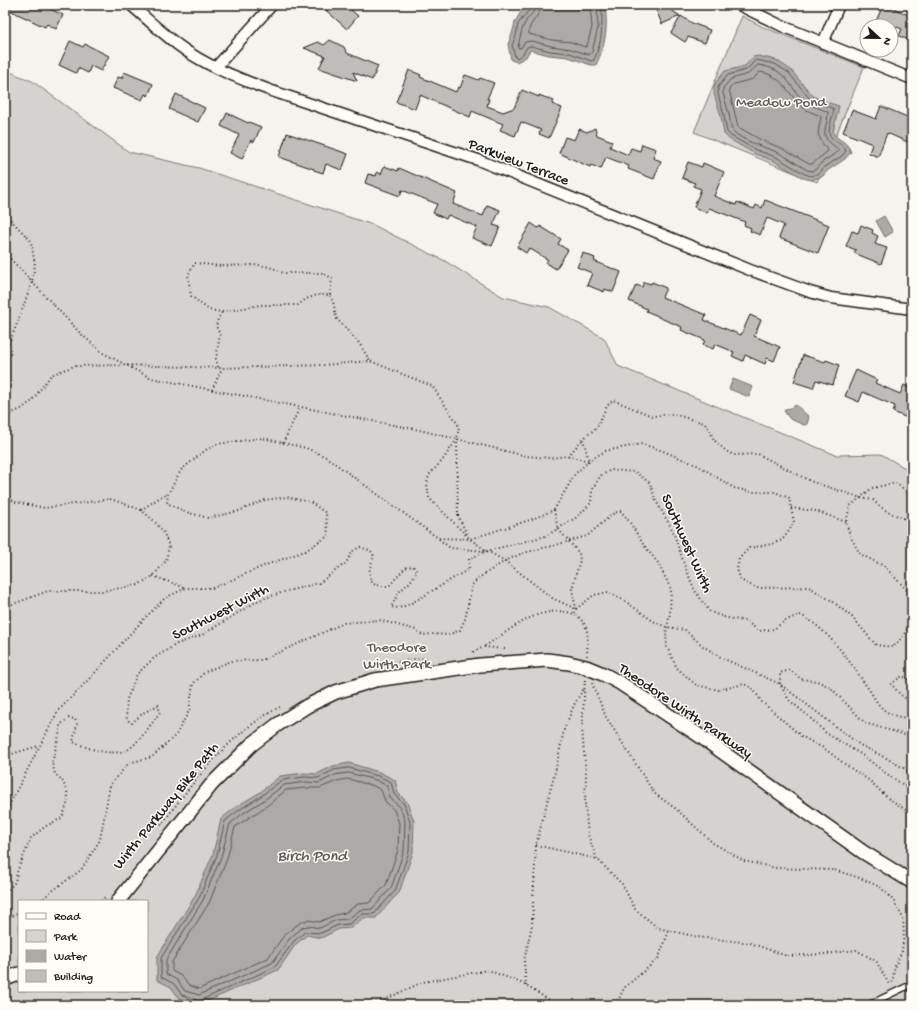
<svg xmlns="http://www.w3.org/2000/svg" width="917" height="1010" viewBox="0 0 917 1010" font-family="'Gochi Hand',sans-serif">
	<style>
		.green { fill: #d4d3cf; stroke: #787876; fill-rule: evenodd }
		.water { fill: #abaaa6; stroke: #72716f }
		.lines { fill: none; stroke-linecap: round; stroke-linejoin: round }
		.shore { stroke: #555553; stroke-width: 1 }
		.building { fill: #bebdba; stroke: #1c1c1c }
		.service-casing { stroke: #1c1c1c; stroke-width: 8 }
		.minor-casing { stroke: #1c1c1c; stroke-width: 13 }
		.tertiary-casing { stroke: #1c1c1c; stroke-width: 16 }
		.path { stroke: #1c1c1c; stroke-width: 2; stroke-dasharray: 1 3; stroke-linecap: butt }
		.service { stroke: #fdfcf7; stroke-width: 5 }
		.minor { stroke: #fdfcf7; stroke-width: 10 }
		.tertiary { stroke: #fdfcf7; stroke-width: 13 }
		.labels { text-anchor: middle; stroke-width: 3; stroke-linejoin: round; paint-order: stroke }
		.park-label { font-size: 15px; fill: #5c5c5b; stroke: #fdfcf7 }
		.street-label { font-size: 15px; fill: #1c1c1c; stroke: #fdfcf7 }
		.water-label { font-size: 16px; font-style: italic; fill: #5c5c5a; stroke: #fdfcf7 }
	</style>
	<rect width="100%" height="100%" fill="#f4f3ee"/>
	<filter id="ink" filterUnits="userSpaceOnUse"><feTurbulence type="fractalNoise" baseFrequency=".025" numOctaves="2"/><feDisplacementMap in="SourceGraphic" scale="8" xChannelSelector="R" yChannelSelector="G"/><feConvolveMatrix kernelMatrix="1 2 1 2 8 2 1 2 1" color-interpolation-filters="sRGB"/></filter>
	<g filter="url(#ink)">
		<g class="green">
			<polygon points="742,16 763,27 864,67 817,182 694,132"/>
			<path d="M5,70L32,81L129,152L199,168L373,225L445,261L503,297L549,307L604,338L618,366L836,455L881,454L912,472V1005H5ZM19,901H147V991H19Z"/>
		</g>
		<g class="water">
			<path d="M529,5H605C608,27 606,45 596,65H591L568,57L549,55L530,50L526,57L517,62L511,60L508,44L512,34L515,22L520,13Z"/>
			<path d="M758,56L776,60L791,70L812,95L820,100L839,106L833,132C837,141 846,139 851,152L845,159L827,171L823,176L811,180L803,178L774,161L755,154L729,139L724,134L721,116L714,94V86L717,81L725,71L745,66L753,57Z"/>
			<polygon points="884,216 893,232 885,237 876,221"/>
			<polygon points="733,379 753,387 749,397 729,389"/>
			<polygon points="796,405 809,417 807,424 804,425 790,419 784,411 785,409 791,408"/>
			<polygon points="349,763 379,772 395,780 398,793 407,802 414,821 413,852 399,893 392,900 376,918 363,918 351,928 339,929 321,938 307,935 296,944 278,970 199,1005 179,998 171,987 157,980 157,957 195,896 213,854 221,819 237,806 259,793 280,776 305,773 317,774 333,766"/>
		</g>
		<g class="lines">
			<g class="shore">
				<path d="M530,5V9L518,24L516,36L512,45L515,57L517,58L523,54L527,47L531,46L550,51L570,53L591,61L594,60C603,40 602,26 602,5"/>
				<path d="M535,5C535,14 527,17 524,25C522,28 518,45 518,48H521L525,42L532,41L551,46L571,49L589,55L592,52L598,27L597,5"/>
				<path d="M541,5C541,17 527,23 529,34L552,40L571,42L585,47L587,46L592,27L590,5"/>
				<path d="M756,60L775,64L789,73L810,99L834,109C833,116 829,125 829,132C830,142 843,142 846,151L842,156L824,167L820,173L811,176L805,174L776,157L756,150L731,136L727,132L724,115L718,94V87L728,75L746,70Z"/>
				<path d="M758,65C788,69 787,85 805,102C812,107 821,108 828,112C827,133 817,134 838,149L839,151L821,163L816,169L812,171L807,170C797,164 787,157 777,152C762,146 743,142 732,130L729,114L723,93V88L731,79L748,74Z"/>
				<path d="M760,72C782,75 787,92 801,106C806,111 814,113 821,116L818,134L822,143L828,151L812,164H809L781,148L761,140L738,127L729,89L734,84L753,79Z"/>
				<polygon points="349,768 378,776 391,782 394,794 404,804 410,822 409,852 395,891 374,914 362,914 349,924 338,925 321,933 305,932 294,941 275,967 199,1001 182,995 174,984 161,977 161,958 199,898 217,855 225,821 239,810 261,796 282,780 305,777 318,778 334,770"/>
				<polygon points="349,773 376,780 387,786 390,798 400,807 405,822 404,851 391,888 372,909 360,910 348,919 336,920 320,928 308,926 303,927 290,938 272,963 199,995 185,991 177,980 166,974 166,960 203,900 221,857 230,824 242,814 264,800 284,785 306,782 319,783 335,775"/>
				<polygon points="348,779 374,786 381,790 385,801 394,810 399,823 398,850 386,885 369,903 358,904 345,913 335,915 319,922 308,920 301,922 285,934 268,958 199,989 189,985 181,976 172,971 172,962 209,903 227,859 235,827 268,805 286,790 306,788 320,788 337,781"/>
			</g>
		</g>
		<g class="building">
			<polygon points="5,5 42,5 63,15 56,29 47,24 45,27 5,8"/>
			<polygon points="320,5 356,5 351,10 358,16 347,29"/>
			<polygon points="664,5 680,16 662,24 656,10"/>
			<polygon points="883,5 897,5 895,9 908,15 912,5 912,41 899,36 902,29 877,19"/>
			<polygon points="681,16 692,23 710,30 705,43 688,37 685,42 671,33"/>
			<polygon points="330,40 344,47 347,53 378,66 372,80 353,72 357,81 319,68 325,56 304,48 318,42 324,45"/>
			<polygon points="70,41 83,47 85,44 109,56 101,71 91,66 88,73 78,68 76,73 59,65"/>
			<polygon points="409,70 421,75 420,77 456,92 458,87 460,88 465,75 479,80 480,78 494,83 487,99 489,99 487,106 503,112 514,108 522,90 539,97 539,95 554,101 552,104 562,108 549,138 539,134 541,130 521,122 515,136 500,130 503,124 472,111 470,117 420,95 415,109 396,102"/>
			<polygon points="124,72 153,84 148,96 145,94 142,100 113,88 118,77 122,78"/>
			<polygon points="176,94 205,108 198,122 169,109"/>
			<polygon points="881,106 912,119 912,144 887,133 878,157 869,153 872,144 843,132 852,110 876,119"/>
			<polygon points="227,113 248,123 249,122 261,127 254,142 251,140 242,159 230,153 239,135 221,126"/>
			<polygon points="595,128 597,135 612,141 610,147 628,155 631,148 640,151 642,144 656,149 653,158 661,161 654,179 628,169 629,166 606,157 601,169 591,165 590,167 559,153 565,137 574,140 579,129 587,132"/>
			<polygon points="287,133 348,154 342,170 326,164 323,173 314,170 314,169 279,157"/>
			<polygon points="688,162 702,167 703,163 724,172 714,196 736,205 737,202 754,209 756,205 762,208 765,200 829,225 818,253 779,238 784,225 767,218 760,235 750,231 751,228 744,225 745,222 709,208 707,213 694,207 701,189 693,186 695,183 682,178"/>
			<polygon points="384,166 398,171 399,168 457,193 453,204 483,216 487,205 500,210 493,225 500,227 492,246 472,238 477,227 448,215 446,219 433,213 437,204 402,190 400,196 365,183 368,174 376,176 377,172 381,174"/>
			<polygon points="531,223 538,228 540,226 561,239 558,244 568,250 556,269 546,263 548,260 529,248 526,253 517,247"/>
			<polygon points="861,225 873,230 872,233 878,236 875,244 887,248 881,264 854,253 856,250 846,246 852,231 858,233"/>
			<polygon points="583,253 595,258 594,261 621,272 613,292 605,289 604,292 587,285 592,273 577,267"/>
			<polygon points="644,282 651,284 652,282 666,288 662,297 706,315 704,320 741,335 750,315 761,320 754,336 780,347 774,361 767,358 765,364 745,355 743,361 732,356 734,352 715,344 713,349 703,345 705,340 681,330 682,327 658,317 658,316 646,311 647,309 629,301 636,285 642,287"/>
			<polygon points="803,355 825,362 826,360 839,365 833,385 816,380 813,388 794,382"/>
			<polygon points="856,370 877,380 875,383 900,394 904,385 912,389 912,420 893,412 895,406 863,392 859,402 845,396"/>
		</g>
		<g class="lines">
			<g class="service-casing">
				<polyline id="service" points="868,1005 912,984"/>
			</g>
			<g class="minor-casing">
				<g id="minor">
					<path d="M131,5C146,18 161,32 178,45C204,65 238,78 269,90L478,160L750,270L810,292L831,298L912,309"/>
					<polyline points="739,5 782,26 912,79"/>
					<polyline points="823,43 839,5"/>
					<polyline points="216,67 272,5"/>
				</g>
			</g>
			<g class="tertiary-casing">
				<g id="tertiary">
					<polyline points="118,901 212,784 251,745 277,725 307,706 336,692 375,680 480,665 547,660 569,663 586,667 603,674 620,683 697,734 863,852 912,882"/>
					<polyline points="5,979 19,974"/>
				</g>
			</g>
			<g class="path">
				<polyline points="5,214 31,241 35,265 32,282 21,313 13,334 5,350"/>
				<polyline points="5,253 81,334 103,353 151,378 419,430 457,439"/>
				<polyline points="330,295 332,278 322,273 283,273 273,268 260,265 220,266 195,263 188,275 191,296 209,310 222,312 260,305 298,305 306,299 317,295 330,295 334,305 336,318 359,343 370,361"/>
				<polyline points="218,367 216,359 220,334 216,326 218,319 222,312"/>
				<polyline points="212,390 222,368"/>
				<path d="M5,410L8,415L21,409L31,402L51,375L74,366L127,365L222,368L323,365L370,361L432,386L459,426L457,439L526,456L550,458L568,456L589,461L583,439L597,427L607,406L613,400L652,416L673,414L704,423L709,429L714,440L726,451L734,455L758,454L810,481L861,498L873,500C884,512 897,516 912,521"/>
				<polyline points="457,439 442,461 429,475 427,484 429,498 470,539 487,551 505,561 552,598 576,609"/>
				<polyline points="457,439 458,516 468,536"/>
				<polyline points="283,443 300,407"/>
				<polyline points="568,456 583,439"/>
				<polyline points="5,496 15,502 45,508 110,499 125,504 141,510 153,520 163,531 169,546 166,561 153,576 138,585 102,591 48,591 5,607"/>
				<polyline points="912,496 896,483 872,488 850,506 846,522 850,536 860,554 884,566 906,589 912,597"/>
				<polyline points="791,508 816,511 846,522"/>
				<polyline points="141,510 162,496 168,494"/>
				<polyline points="554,510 558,529 579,553 580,560 572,589 576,609 574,614"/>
				<polyline points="439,539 450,548 485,551"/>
				<polyline points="153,576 186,588"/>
				<polyline points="576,609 594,595 608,592 625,601 653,621 666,627 685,630 703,646 722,658 780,684 860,745 888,759 912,773"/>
				<path d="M485,646C500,637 514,625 530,618C547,610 578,605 586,628C589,636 587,647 587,656"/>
				<polyline points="473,652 484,647 505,649"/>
				<polyline points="394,663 415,659 428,658"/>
				<polyline points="585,680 582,729 586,774 585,803 588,835 597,859 622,884 635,909 658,928 698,937 750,943 787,956 826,954 856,950 876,961 890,986"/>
				<polyline points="912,681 902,676 891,684 901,695 912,703"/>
				<polyline points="592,683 606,717 654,793 676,809 713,843 744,861 776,868 834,870 860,878 880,887 893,900 903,918 904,934 902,951 895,966 892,984"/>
				<polyline points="912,737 865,723 830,687 817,681 801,679 790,670 780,673 780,684 789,700 806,714 826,733 862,755 891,777 912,790"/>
				<polyline points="5,756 38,746"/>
				<path d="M5,813L58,711L92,676L142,621L165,598L186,588H213L266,565L305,551L328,536L326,513L310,502L287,497L265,500L239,511L208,518L186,512L167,503L168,494L181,470L207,449L217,444L262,438L306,448L326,457L438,538L470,539L530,520L554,510L575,474L589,461L605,451L642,444L663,451L699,466L734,488L752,492H775L789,498L794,522L789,531L782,540L772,544L749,548L739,559L737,569L741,580L756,588L809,587L832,601L852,617L876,645L893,647C905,635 909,629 912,612"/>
				<path d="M161,825C194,781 232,730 282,706"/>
				<polyline points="536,845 597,859"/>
				<path d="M5,891L8,890L15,882L17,872L31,838L46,826L62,818L67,804L68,797L67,791L62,780L55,774L52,763L60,731V725L69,718L75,719L77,724L73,742C88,748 110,757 127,750C136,746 154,721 160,712L158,705L143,713L132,723L127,720L126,712L127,699L137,674L154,658L177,644L202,635L259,600L287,591L319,583L346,563L353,551L360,547L371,551L374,556C370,566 367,573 373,584L382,586H389L405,568L413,566L417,571L410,582L400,591L391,607L399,608L410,604L469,569V559L487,551L546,536L577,517L591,503L592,491L600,476L611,470L635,472L650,483L656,501L673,531L684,564L695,591L710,612L727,618L746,621L759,631L774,629L786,620L800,615C825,626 850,661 865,684C871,691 876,703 883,709C892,716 902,718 912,718"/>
				<polyline points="41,901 48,894 81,870 100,840 110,785 129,763 152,757 176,735 189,711 193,684 205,672 231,661 262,660 344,623 379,620 416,630 422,635 432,634 448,635 460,630 465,619 472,585 480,577 505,561 523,553 552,546 587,536 614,513 621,511 631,524 643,544 658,563 671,589 670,613 666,633 667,647 677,668 696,685 719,690 744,684 753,689 762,702 801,736 825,749 846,765 870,781 888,798 912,814"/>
				<polyline points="101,901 106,896"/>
				<polyline points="5,919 19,913"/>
				<polyline points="526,986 524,961 532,925 536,845 556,768 564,730 574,705 584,688"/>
				<polyline points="373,1005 423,982 488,970 521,983 551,1001 552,1005"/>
				<polyline points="616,1005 624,988 658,959 669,931"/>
			</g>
			<use href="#service" class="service"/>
			<use href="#minor" class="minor"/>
			<use href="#tertiary" class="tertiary"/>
		</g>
	</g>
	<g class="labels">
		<g class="park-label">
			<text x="781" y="106">Meadow Pond</text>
			<text x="397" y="651">Theodore<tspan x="397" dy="17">Wirth Park</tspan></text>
		</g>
		<g class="street-label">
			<text transform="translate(519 161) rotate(21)" y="5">Parkview Terrace</text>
			<text transform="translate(688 543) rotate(66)" y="5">Southwest Wirth</text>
			<text transform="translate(220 611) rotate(-27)" y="5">Southwest Wirth</text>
			<text transform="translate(686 710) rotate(34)" y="5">Theodore Wirth Parkway</text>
			<text transform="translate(165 805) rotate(-51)" y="5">Wirth Parkway Bike Path</text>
		</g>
		<g class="water-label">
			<text x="312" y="860">Birch Pond</text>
		</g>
	</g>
	<rect width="917" height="1010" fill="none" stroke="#fdfcf7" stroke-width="20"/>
	<rect x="10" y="10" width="897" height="990" fill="none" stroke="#1c1c1c" stroke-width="1.5" filter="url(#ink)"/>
	<rect x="18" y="900" width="130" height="92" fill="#fdfcf7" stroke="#a3a29f"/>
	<rect x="26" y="913" width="20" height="6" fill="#fdfcf7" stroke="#a3a29f"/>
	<text x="54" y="920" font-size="12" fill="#1c1c1c">Road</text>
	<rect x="26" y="930" width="20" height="12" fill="#d4d3cf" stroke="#a3a29f"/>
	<text x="54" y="940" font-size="12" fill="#1c1c1c">Park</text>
	<rect x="26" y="950" width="20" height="12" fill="#abaaa6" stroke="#a3a29f"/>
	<text x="54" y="960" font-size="12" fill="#1c1c1c">Water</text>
	<rect x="26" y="970" width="20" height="12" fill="#bebdba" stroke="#a3a29f"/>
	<text x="54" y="980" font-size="12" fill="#1c1c1c">Building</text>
	<g transform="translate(879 38) rotate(112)"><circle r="19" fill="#fdfcf7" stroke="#a3a29f"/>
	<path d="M0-3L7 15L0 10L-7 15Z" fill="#1c1c1c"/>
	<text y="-6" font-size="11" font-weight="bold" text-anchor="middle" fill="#1c1c1c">N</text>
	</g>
</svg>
